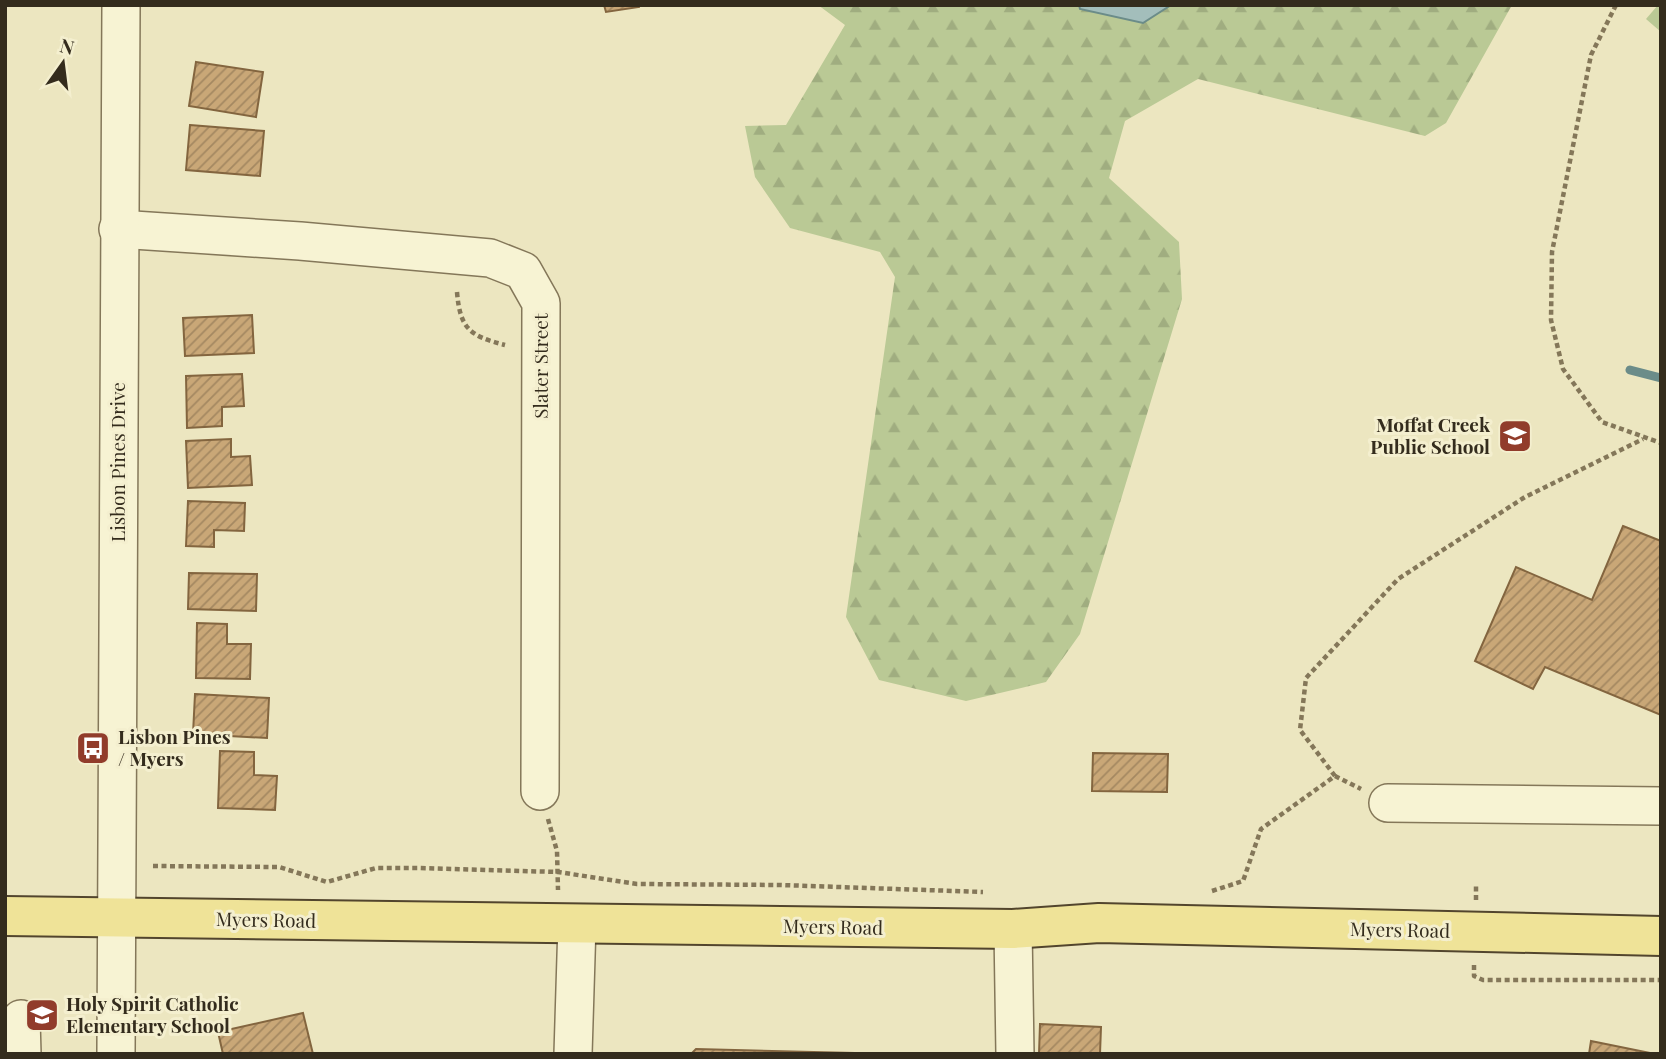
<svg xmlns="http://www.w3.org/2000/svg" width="1666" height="1059" viewBox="0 0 1666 1059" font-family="'Playfair Display',serif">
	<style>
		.forest { fill: url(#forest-firs) }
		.park { fill: #bac995 }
		.water { fill: #a3bebb; stroke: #6b8c89; stroke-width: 2 }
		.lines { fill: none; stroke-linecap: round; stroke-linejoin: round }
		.stream { stroke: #6b8c89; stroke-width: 9 }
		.building { fill: url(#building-hatch); stroke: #83653f; stroke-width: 2 }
		.minor-casing { stroke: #847759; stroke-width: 40 }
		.major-casing { stroke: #52452d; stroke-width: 42 }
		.path { stroke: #847759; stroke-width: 4.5; stroke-dasharray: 5 3.5; stroke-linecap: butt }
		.minor { stroke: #f7f3d3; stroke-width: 37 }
		.major { stroke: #efe398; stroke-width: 38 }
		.labels { text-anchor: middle; stroke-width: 6; stroke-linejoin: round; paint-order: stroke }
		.street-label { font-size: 19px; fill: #342c1d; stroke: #f4efcf }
		.poi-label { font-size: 19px; font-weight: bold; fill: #342c1d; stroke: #f4efcf; text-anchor: start }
	</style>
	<defs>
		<pattern id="forest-firs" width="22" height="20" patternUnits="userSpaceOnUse" patternTransform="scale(1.75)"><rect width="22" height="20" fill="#bac995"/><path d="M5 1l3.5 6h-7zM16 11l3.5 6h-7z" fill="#a0ad80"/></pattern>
		<pattern id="building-hatch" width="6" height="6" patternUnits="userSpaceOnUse" patternTransform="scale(1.75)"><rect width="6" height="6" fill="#c9a777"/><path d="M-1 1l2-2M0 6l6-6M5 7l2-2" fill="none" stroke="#a48861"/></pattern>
	</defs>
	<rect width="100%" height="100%" fill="#ece6c0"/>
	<polygon class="forest" points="818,5 1079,5 1080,9 1143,23 1171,5 1512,5 1446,123 1425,136 1198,79 1125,121 1109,178 1179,242 1182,299 1080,634 1046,682 966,701 879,680 846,617 895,277 880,252 790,228 755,177 745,126 786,125 845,25"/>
	<polygon class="park" points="1658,5 1661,5 1661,32 1646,19"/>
	<polygon class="water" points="1079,5 1171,5 1143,23 1080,9"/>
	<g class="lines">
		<polyline class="stream" points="1630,370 1661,378"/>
	</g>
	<g class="building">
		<polygon points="604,5 639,5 639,7 606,12"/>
		<polygon points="196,62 263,72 256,117 189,106"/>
		<polygon points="190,125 264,131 260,176 186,170"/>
		<polygon points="252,315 254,353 185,356 183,318"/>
		<polygon points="242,374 244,406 222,407 222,426 187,428 186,376"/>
		<polygon points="231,439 231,457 250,456 252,485 188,488 186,441"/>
		<polygon points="188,501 245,503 244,531 214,530 214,547 186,546"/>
		<polygon points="1623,526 1661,541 1661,715 1545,667 1533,689 1475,661 1516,567 1592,600"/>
		<polygon points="189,573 257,574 256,611 188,609"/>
		<polygon points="197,623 227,624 227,644 251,644 250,679 196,678"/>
		<polygon points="195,694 269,698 267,738 193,734"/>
		<polygon points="220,751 254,752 254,775 277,776 275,810 218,808"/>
		<polygon points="1093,753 1168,754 1167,792 1092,791"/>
		<polygon points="303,1013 313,1054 223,1054 218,1032"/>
		<polygon points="1040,1024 1101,1027 1100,1054 1039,1054"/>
		<polygon points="1591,1041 1655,1054 1589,1054"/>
		<polygon points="696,1049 896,1054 691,1054"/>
	</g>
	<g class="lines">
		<g class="minor-casing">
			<g id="minor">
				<polyline points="118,229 300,241 490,258 523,271 541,303 540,791"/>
				<polyline points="1388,803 1661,806"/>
				<polyline points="1013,929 1015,1054"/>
				<polyline points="21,1019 22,1054"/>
				<polyline points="116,1054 121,5"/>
				<polyline points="573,1054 577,924"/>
			</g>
		</g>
		<g class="major-casing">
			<polyline id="major" points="5,916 1013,929 1099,923 1661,936"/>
		</g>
		<g class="path">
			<polyline points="1616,5 1591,55 1552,252 1551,320 1563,369 1602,422 1661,443"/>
			<path d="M457,292C460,329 470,336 505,345"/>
			<polyline points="1335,776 1300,730 1306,678 1398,579 1525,497 1643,439"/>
			<polyline points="548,819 557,851 558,890"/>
			<polyline points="153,866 279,867 327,882 376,868 418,868 558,872 637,884 781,885 983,892"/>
			<polyline points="1212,891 1243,881 1261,829 1335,776 1361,789"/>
			<polyline points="1476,900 1476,886"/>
			<polyline points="1474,965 1474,976 1483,980 1661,980"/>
		</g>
		<use href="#minor" class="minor"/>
		<use href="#major" class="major"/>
	</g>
	<defs>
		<g id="school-square" transform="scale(1.75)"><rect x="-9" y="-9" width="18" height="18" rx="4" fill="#913c2b" stroke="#f4efcf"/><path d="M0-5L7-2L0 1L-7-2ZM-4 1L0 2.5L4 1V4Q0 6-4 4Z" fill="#fff"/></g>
		<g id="bus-square" transform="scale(1.75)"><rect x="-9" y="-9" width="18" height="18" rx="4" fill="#913c2b" stroke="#f4efcf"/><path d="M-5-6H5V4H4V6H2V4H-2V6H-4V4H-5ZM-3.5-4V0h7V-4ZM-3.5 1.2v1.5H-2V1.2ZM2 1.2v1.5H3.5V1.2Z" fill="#fff"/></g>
	</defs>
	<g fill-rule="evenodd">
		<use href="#school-square" x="1515" y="436"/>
		<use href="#bus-square" x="93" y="748"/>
		<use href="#school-square" x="42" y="1015"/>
	</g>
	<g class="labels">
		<g class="street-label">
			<text transform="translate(541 366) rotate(-90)" y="7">Slater Street</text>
			<text transform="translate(118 462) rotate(-90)" y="7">Lisbon Pines Drive</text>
			<text transform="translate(266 920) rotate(1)" y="7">Myers Road</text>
			<text transform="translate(833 927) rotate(1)" y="7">Myers Road</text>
			<text transform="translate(1400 930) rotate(1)" y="7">Myers Road</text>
		</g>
		<g class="poi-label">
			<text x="1490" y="432" text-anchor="end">Moffat Creek<tspan x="1490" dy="22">Public School</tspan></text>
			<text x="118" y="744">Lisbon Pines<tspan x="118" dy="22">/ Myers</tspan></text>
			<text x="66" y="1011">Holy Spirit Catholic<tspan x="66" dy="22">Elementary School</tspan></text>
		</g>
	</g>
	<rect width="1666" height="1059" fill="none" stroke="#342c1d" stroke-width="14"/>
	<g transform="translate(63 63) rotate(14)" stroke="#f4efcf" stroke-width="5" paint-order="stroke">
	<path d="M0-5L12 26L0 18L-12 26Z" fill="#342c1d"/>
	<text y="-10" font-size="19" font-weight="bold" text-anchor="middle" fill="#342c1d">N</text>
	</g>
</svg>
